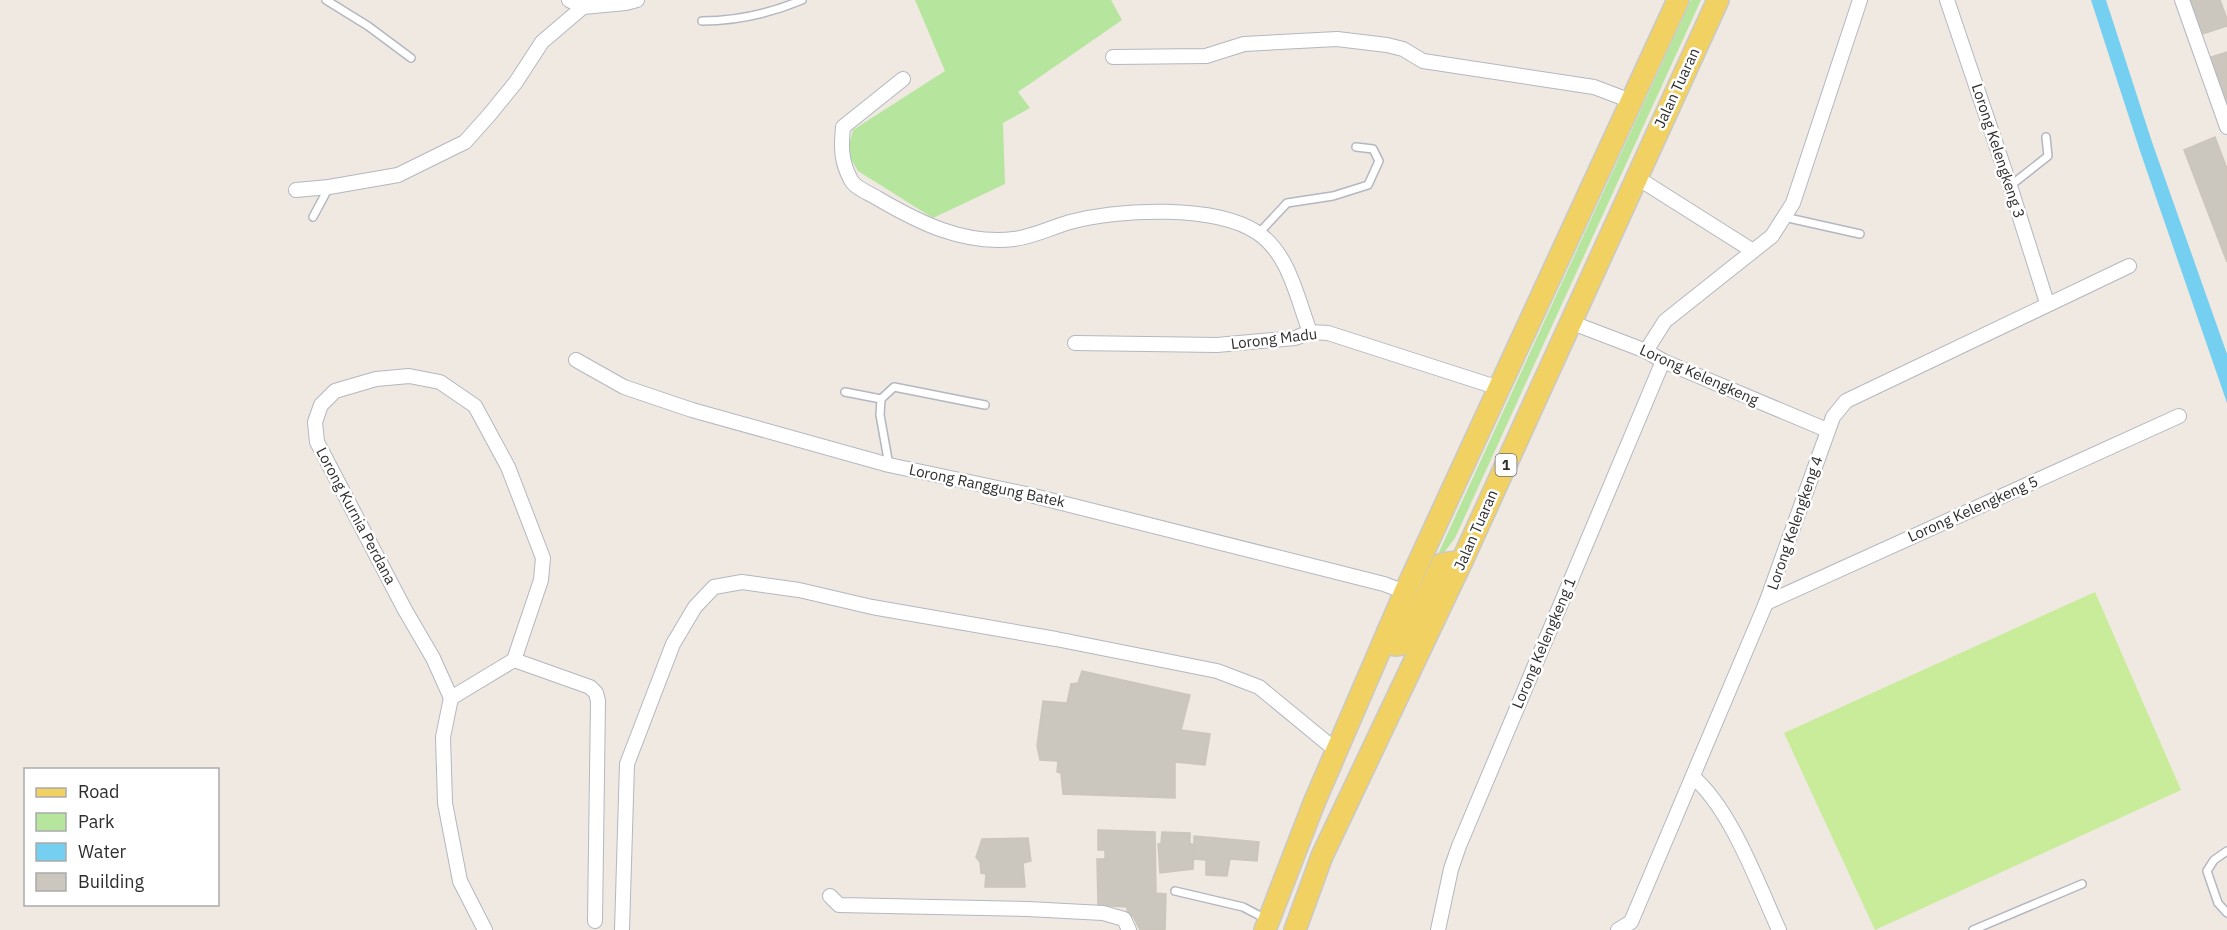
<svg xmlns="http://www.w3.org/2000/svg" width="2227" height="930" viewBox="0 0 2227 930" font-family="'IBM Plex Sans',sans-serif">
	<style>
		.green { fill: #b6e59e }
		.pitch { fill: #c9ec9a }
		.water { fill: #75cff0 }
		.building { fill: #cbc7bf; stroke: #cbc5ba; stroke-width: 1.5 }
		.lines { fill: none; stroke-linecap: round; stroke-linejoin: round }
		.service-casing { stroke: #b4b7c1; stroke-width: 10 }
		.minor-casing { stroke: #b4b7c1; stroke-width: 16 }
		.primary-casing { stroke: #c9c9c9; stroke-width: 24 }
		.service { stroke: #fff; stroke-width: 7 }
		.minor { stroke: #fff; stroke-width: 14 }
		.primary { stroke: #f2d163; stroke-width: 21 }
		.labels { text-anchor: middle; stroke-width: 5; stroke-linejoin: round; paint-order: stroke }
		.shield { fill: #fff; stroke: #6d6d6d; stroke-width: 1.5 }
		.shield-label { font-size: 14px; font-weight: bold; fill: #2e2e2e }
		.street-label { font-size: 15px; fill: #2e2e2e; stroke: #fff }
	</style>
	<rect width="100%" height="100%" fill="#efe9e1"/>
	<g class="green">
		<polygon points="915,0 1111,0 1122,20 1018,92 1030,108 1003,123 1005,184 933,218 858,171 847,152 853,130 945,71"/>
		<polygon points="1691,0 1701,0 1455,538 1440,558 1403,631"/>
	</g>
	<polygon class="pitch" points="2095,592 2181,790 1875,930 1784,733"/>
	<polygon class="water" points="2091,0 2106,0 2152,142 2227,354 2227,403 2140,151"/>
	<g class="building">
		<polygon points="2187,0 2220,0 2227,19 2227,26 2199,35"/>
		<polygon points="2227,52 2227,109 2208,58"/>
		<polygon points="2215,137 2227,169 2227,262 2184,150"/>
		<polygon points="1082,671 1190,695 1181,730 1210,734 1205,765 1175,762 1175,798 1063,794 1061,773 1057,772 1058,761 1040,760 1037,746 1043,701 1067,703 1071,684 1078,683"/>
		<polygon points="1098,830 1155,832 1156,893 1166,894 1165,930 1140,930 1133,916 1128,917 1127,907 1098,905 1097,859 1105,859 1105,850 1098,850"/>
		<polygon points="1162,832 1190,833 1190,844 1194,844 1193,869 1160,873 1158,844 1161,844"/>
		<polygon points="1194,836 1259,842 1257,861 1230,859 1227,876 1206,875 1206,860 1194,859"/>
		<polygon points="1028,838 1031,861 1023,863 1025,887 985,887 986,874 981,873 980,862 976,857 982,839"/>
	</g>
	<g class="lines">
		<g class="service-casing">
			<g id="service">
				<polyline points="326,0 368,26 411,58"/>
				<path d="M702,21C736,21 771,13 802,0"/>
				<polyline points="2010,186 2048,156 2046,137"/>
				<polyline points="313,217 329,187"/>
				<polyline points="1784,217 1860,234"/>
				<polyline points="1259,233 1287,203 1333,196 1368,185 1379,161 1373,149 1356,147"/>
				<polyline points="845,392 881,399"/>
				<polyline points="889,465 880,415 881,399 894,387 985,405"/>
				<polyline points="2227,851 2214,860 2207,871 2218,903 2227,913"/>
				<polyline points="1175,891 1243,907 1266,919"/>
				<polyline points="1973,930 2082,884"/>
			</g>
		</g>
		<g class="minor-casing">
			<g id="minor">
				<polyline points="569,0 583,7 626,3 637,0"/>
				<polyline points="1947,0 2010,186 2047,303"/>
				<polyline points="2182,0 2227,127"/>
				<polyline points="1113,57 1206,56 1244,44 1337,39 1387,45 1403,49 1423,61 1594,87 1631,101"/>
				<path d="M903,79L843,127C841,147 841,162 851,180C855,188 869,193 877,198C918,222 963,245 1014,239C1033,237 1052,227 1070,222C1119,209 1215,204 1258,233C1289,254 1297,298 1310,332"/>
				<polyline points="1636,177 1753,251"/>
				<polyline points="296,190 329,187 398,175 465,142 490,114 516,82 542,42 583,7"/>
				<polyline points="1570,322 1646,351 1663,361 1827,430"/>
				<polyline points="1075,343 1217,345 1295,338 1310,332 1328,333 1499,388"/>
				<polyline points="1646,351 1665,321 1772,236 1793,203 1860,0"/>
				<polyline points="576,360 624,387 692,410 889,465 1026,494 1384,584 1405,592"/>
				<polygon points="409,376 440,382 475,406 508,467 543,558 541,580 514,660 451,698 433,658 405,610 317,442 315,422 321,405 335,391 376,379"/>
				<polyline points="1766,603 2179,416"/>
				<polyline points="514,660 590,687 596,693 598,701 595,921"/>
				<polyline points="451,698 443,737 445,803 460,881 485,930"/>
				<path d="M1693,777C1731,809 1758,884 1779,930"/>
				<polyline points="830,896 839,905 1028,909 1103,913 1124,919 1129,930"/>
				<polyline points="622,930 627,764 673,644 695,607 714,587 742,582 799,590 872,607 1056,639 1217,671 1259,687 1338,752"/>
				<polyline points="1438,930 1451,869 1459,846 1663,361"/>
				<polyline points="1618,930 1631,922 1766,603 1833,417 1846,401 2129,266"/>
			</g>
		</g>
		<g class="primary-casing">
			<g id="primary">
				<path d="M1388,631V642C1394,646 1398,646 1404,643L1442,564L1462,561"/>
				<polyline points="1265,930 1314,803 1405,592 1678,0"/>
				<polyline points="1295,930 1322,856 1462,561 1718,0"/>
			</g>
		</g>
		<use href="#service" class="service"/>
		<use href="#minor" class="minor"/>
		<use href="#primary" class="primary"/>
	</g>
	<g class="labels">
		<rect class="shield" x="1495.5" y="454" width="21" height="22" rx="4.5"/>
		<g class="shield-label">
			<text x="1506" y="470">1</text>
		</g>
		<g class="street-label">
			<text transform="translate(1677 88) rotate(-65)" y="5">Jalan Tuaran</text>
			<text transform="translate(1998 151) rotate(72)" y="5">Lorong Kelengkeng 3</text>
			<text transform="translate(1274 339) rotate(-7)" y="5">Lorong Madu</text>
			<text transform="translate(1699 375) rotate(24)" y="5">Lorong Kelengkeng</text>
			<text transform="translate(987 486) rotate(12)" y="5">Lorong Ranggung Batek</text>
			<text transform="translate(1973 509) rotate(-24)" y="5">Lorong Kelengkeng 5</text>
			<text transform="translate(356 516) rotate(62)" y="5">Lorong Kurnia Perdana</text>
			<text transform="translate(1795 523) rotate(-71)" y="5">Lorong Kelengkeng 4</text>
			<text transform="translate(1476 530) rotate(-66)" y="5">Jalan Tuaran</text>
			<text transform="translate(1544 643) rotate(-67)" y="5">Lorong Kelengkeng 1</text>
		</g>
	</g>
	<rect x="24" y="768" width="195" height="138" fill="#ffffff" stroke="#ababab" stroke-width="1.5"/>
	<rect x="36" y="788" width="30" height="9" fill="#f2d163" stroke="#ababab" stroke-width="1.5"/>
	<text x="78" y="798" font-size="18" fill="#2e2e2e">Road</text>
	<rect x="36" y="813" width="30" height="18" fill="#b6e59e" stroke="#ababab" stroke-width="1.5"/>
	<text x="78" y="828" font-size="18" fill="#2e2e2e">Park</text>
	<rect x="36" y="843" width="30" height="18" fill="#75cff0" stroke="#ababab" stroke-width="1.5"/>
	<text x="78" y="858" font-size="18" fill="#2e2e2e">Water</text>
	<rect x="36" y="873" width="30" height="18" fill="#cbc7bf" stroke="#ababab" stroke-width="1.5"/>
	<text x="78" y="888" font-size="18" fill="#2e2e2e">Building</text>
</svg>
